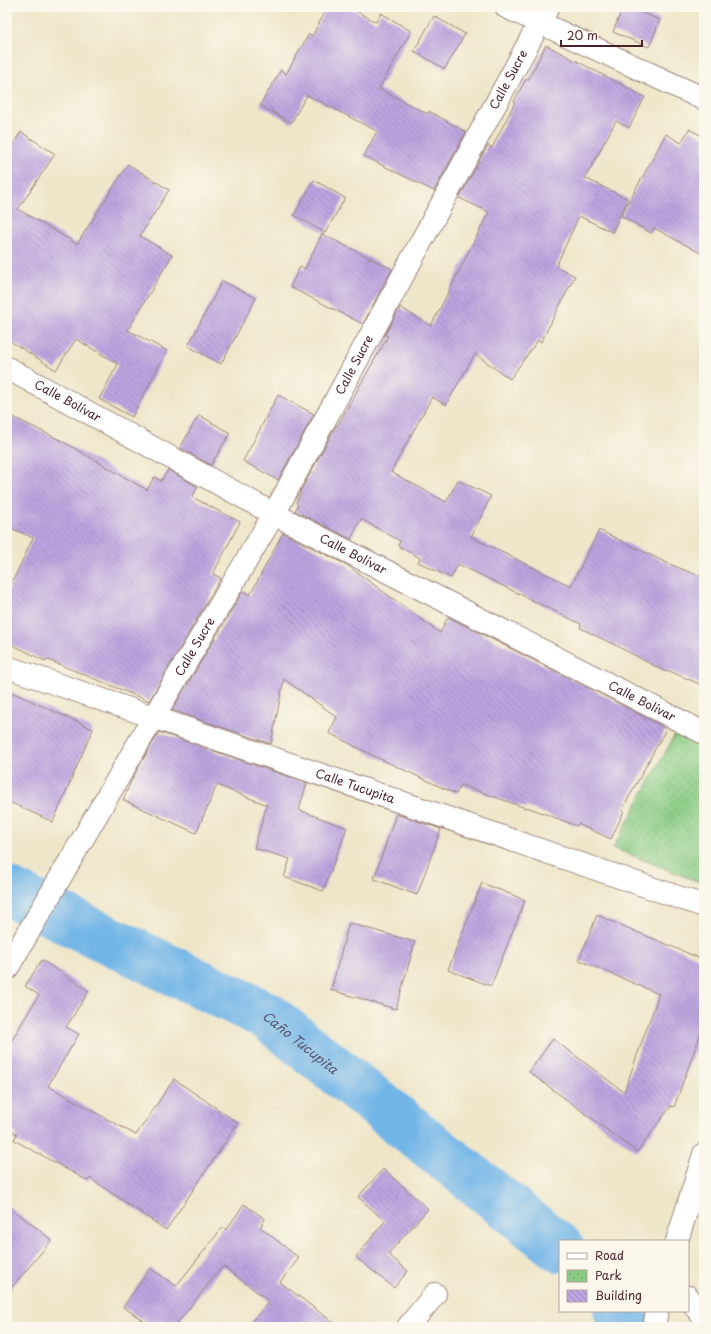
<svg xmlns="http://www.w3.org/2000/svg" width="711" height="1334" viewBox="0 0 711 1334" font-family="'Playpen Sans',sans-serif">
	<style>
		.park { fill: url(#park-dots); stroke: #6a7658 }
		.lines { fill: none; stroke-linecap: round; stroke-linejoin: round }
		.river { stroke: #72b5e7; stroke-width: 49 }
		.building { fill: url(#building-back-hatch) }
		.minor-casing { stroke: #9c827a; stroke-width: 24 }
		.minor { stroke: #fff; stroke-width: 22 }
		.labels { text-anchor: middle; stroke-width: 3; stroke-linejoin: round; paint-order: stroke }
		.street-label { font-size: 12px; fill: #4a1f2b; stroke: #fbf7ec }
		.water-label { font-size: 13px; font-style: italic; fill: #58546d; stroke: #fbf7ec }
	</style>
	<defs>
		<pattern id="park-dots" width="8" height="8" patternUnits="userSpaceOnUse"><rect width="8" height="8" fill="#8bcc85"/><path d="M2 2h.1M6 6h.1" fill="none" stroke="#79af73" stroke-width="1.8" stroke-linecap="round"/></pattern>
		<pattern id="building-back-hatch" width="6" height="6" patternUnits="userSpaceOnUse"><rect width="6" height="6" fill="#bca4e0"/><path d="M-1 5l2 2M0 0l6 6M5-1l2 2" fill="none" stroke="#9b85b6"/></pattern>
	</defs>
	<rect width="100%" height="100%" fill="#fbf7ec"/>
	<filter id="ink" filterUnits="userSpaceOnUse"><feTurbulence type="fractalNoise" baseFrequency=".025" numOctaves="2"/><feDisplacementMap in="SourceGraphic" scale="8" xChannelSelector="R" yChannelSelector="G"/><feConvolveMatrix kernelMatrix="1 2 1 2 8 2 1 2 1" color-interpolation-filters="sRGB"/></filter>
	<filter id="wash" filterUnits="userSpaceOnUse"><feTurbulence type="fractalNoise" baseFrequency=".012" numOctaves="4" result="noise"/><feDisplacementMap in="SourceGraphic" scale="16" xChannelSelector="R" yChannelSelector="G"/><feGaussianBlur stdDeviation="0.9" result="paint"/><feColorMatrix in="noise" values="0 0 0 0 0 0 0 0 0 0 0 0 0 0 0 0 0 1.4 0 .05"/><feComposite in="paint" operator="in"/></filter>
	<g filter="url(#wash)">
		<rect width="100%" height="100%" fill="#eee6c9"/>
		<polygon class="park" points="682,722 704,733 704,884 613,848"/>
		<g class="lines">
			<g class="river">
				<path id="s1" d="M7,891L267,1016L560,1248"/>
				<polyline points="618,1311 631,1327"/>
			</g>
		</g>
		<g id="blocks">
			<g class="building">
				<polygon points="328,7 349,7 376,22 381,13 411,31 379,89 428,114 429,111 466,132 434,191 364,156 377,131 307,95 291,123 260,105 281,70 286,74 309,34 312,36"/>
				<polygon points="623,7 628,7 660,20 649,47 613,32"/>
				<polygon points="434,16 465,34 445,69 414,51"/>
				<polygon points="546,45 645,97 629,128 616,121 585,178 628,199 612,232 579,216 556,266 575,276 541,342 538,340 510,379 475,354 446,405 432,397 391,472 446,502 458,480 491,496 471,537 571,586 599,530 667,563 704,578 704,686 667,670 666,672 617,646 580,628 581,624 458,564 451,578 418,562 420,558 398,546 400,541 361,519 351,539 295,511 298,505 296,503 301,492 300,492 336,426 337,426 388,336 385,335 400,307 431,326 489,212 459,198 488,145 492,148 515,102 514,101 526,79 528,80"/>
				<polygon points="689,129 704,137 704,255 654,228 651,233 621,216 666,134 681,143"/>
				<polygon points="21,132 55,154 18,209 77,244 128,164 169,190 140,236 172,255 128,330 167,351 132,417 99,399 118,364 76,339 56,370 7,339 7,153"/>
				<polygon points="314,180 345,198 325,233 294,215"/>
				<polygon points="322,234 392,269 363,324 290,287 300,267 305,269"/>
				<polygon points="222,281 256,298 221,364 188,346"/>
				<polygon points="278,395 314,414 278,480 243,461"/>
				<polygon points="7,414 60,440 147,490 154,477 161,481 168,470 198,487 192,497 240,522 213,574 221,578 149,701 46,659 45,661 7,642 7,593 33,538 7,526"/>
				<polygon points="199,415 230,433 211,465 180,448"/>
				<polygon points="283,533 347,565 440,633 448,617 609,698 666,729 622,810 624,811 611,839 578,824 577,826 527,807 526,808 461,785 456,794 376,757 329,733 337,717 284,679 271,744 172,710 243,591 250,595"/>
				<polygon points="7,690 93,729 53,822 7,801"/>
				<polygon points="159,732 307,783 299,810 347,828 323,891 284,877 290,859 254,848 267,805 217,785 196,833 123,800 133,777"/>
				<polygon points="396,814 441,829 417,895 374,879"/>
				<polygon points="482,883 525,900 491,986 448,970"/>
				<polygon points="597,915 704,960 704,1024 674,1107 671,1106 637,1152 529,1072 553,1039 624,1092 659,994 579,960"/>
				<polygon points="349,923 415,942 396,1009 331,990"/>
				<polygon points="42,960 89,991 66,1027 79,1034 48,1086 136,1135 174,1079 238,1123 166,1230 90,1178 88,1181 14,1140 17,1134 7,1128 7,1048 39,995 25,986"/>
				<polygon points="383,1169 428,1209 388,1254 408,1271 394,1288 356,1257 385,1221 358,1197"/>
				<polygon points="244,1204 265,1219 260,1227 299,1258 280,1282 339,1327 247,1327 269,1301 223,1266 174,1327 153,1327 123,1307 150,1268 176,1286 223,1227 226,1230"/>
				<polygon points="7,1205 52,1240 7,1293"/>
			</g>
		</g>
	</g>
	<g filter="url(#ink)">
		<use href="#blocks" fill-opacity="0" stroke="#9c827a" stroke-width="1"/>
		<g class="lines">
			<g class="minor-casing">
				<g id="minor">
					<polyline points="506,7 704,99"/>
					<path id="s2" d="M7,368L274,514L704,733"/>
					<path id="s3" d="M7,667L704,906"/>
					<path id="s4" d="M7,969L153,718L274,514L548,7"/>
					<polyline points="677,1241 704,1154"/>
					<polyline points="688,1297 704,1318"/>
					<polyline points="408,1327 435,1294"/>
					<polyline points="654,1327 657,1311"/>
				</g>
			</g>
			<use href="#minor" class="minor"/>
		</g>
	</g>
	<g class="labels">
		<g class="street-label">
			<text dy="4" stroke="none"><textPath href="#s4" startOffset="1021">Calle Sucre</textPath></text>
			<text dy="4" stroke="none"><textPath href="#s4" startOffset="697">Calle Sucre</textPath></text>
			<text dy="4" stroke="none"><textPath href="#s2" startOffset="69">Calle Bolívar</textPath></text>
			<text dy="4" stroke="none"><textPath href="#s2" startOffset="393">Calle Bolívar</textPath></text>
			<text dy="4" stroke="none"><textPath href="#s4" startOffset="373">Calle Sucre</textPath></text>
			<text dy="4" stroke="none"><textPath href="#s2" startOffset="717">Calle Bolívar</textPath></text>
			<text dy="4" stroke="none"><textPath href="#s3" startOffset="368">Calle Tucupita</textPath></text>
		</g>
		<g class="water-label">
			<text dy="5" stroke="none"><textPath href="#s1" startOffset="331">Caño Tucupita</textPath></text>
		</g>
	</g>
	<rect width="711" height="1334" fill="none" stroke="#fbf7ec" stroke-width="24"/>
	<rect x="559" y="1240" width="130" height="72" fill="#fbf7ec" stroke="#b4a19f"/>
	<rect x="567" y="1253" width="20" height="6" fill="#ffffff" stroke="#b4a19f"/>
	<text x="595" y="1260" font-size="12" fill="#4a1f2b">Road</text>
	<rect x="567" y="1270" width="20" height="12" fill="url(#park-dots)" stroke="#b4a19f"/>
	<text x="595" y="1280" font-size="12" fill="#4a1f2b">Park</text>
	<rect x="567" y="1290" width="20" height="12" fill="url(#building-back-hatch)" stroke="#b4a19f"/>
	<text x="595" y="1300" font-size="12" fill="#4a1f2b">Building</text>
	<path d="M561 40v6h81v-6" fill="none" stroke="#4a1f2b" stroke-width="2"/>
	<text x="567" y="40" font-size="12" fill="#4a1f2b" stroke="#fbf7ec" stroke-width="3" paint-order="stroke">20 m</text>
</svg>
